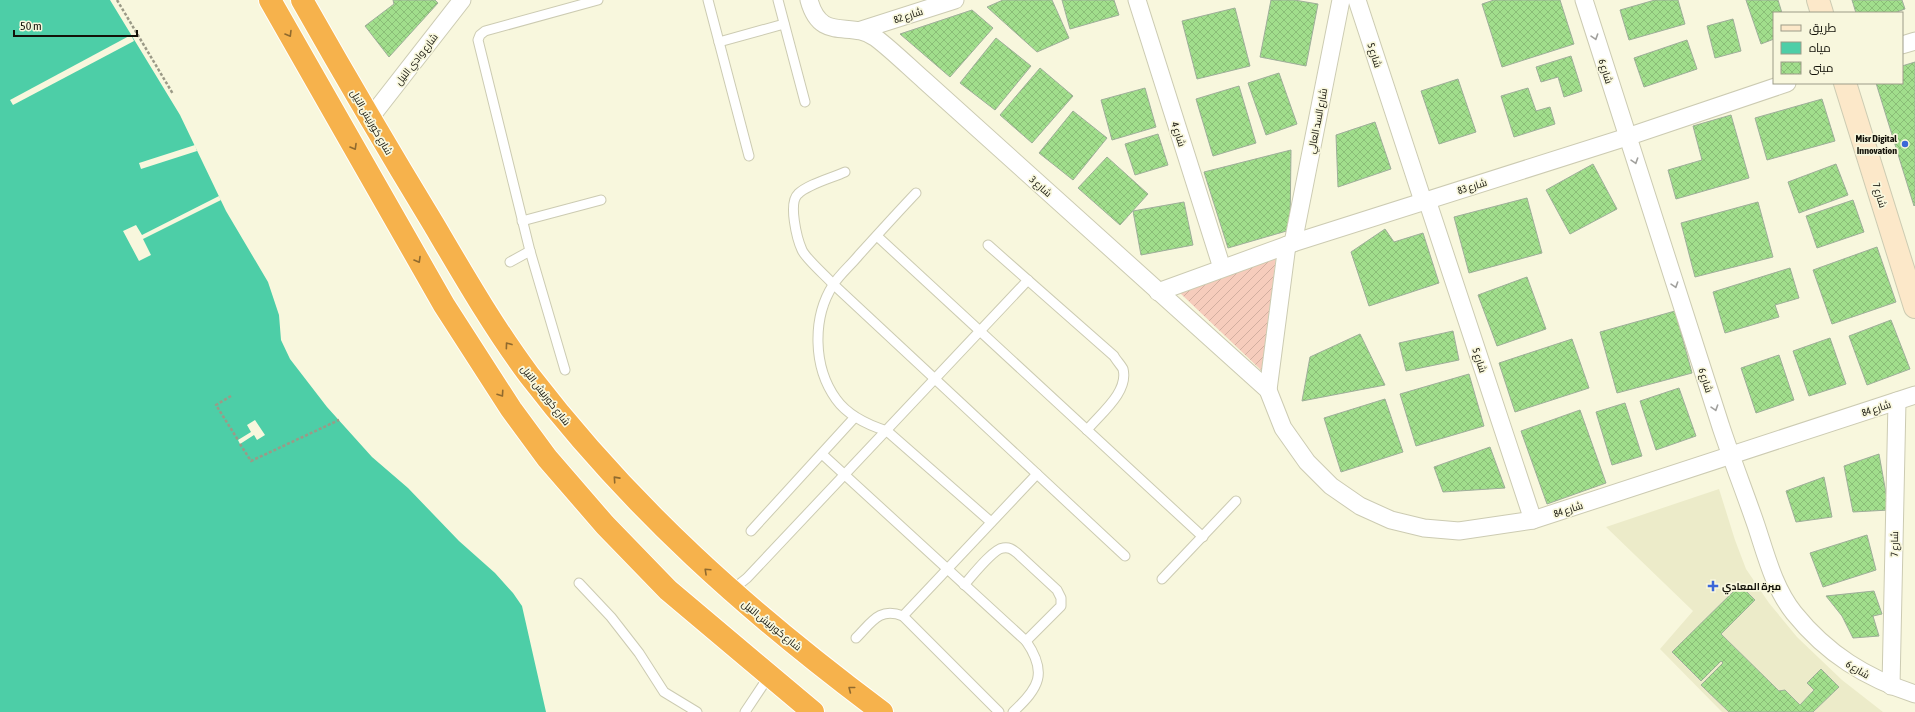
<svg xmlns="http://www.w3.org/2000/svg" width="1915" height="712" viewBox="0 0 1915 712" font-family="'Asap Condensed',Cairo,sans-serif">
	<style>
		.built { fill: #ecebc9 }
		.garden { fill: url(#garden-furrows) }
		.water { fill: #4dcea7 }
		.pier { fill: #f8f7dd }
		.building { fill: url(#building-cross-hatch); stroke: #9eae99 }
		.lines { fill: none; stroke-linecap: round; stroke-linejoin: round }
		.lane-casing { stroke: #cccbb2; stroke-width: 11 }
		.street-casing { stroke: #cccbb2; stroke-width: 19 }
		.secondary-casing { stroke: #cccbb2; stroke-width: 24 }
		.highway-casing { stroke: #fff; stroke-width: 24 }
		.path { stroke: #9b9a87; stroke-width: 2.5; stroke-dasharray: 3 2; stroke-linecap: butt }
		.lane { stroke: #fff; stroke-width: 9 }
		.street { stroke: #fff; stroke-width: 17 }
		.secondary { stroke: #fce8c9; stroke-width: 22 }
		.highway { stroke: #f6b24c; stroke-width: 22 }
		.oneway { stroke: #906a2e }
		.oneway2 { stroke: #a1a09d }
		.poi-dot { fill: #3c67d8; stroke: #f8f7dd; stroke-width: 1.5 }
		.labels { text-anchor: middle; stroke-width: 3.5; stroke-linejoin: round; paint-order: stroke }
		.street-label { font-size: 10px; fill: #131209; stroke: #f8f7dd }
		.poi-label { font-size: 10px; font-weight: bold; fill: #131209; stroke: #f8f7dd; text-anchor: end }
	</style>
	<defs>
		<pattern id="garden-furrows" width="10" height="10" patternUnits="userSpaceOnUse"><rect width="10" height="10" fill="#f6ccbc"/><path d="M-1 1l2-2M0 10L10 0M9 11l2-2" fill="none" stroke="#d2aea0"/></pattern>
		<pattern id="building-cross-hatch" width="8" height="8" patternUnits="userSpaceOnUse"><rect width="8" height="8" fill="#a1de8c"/><path d="M0 0l8 8M0 8l8-8" fill="none" stroke="#8abd77"/></pattern>
	</defs>
	<rect width="100%" height="100%" fill="#f8f7dd"/>
	<polygon class="built" points="1719,489 1735,540 1746,569 1769,603 1797,637 1842,680 1883,712 1722,712 1660,649 1693,611 1606,527"/>
	<polygon class="garden" points="1276,258 1262,371 1180,293"/>
	<polygon class="water" points="0,0 110,0 180,115 226,211 268,282 279,315 281,340 290,359 327,407 372,457 408,488 459,541 495,573 513,593 522,606 546,712 0,712"/>
	<g class="pier">
		<polygon points="131,35 134,41 13,105 10,100"/>
		<polygon points="195,145 197,151 141,169 139,163"/>
		<polygon points="219,196 221,200 143,239 151,255 139,261 123,231 136,225 142,235"/>
		<polygon points="255,420 265,435 257,440 254,435 240,444 238,440 251,432 247,425"/>
	</g>
	<g class="building">
		<polygon points="393,0 435,0 438,3 389,57 365,26 394,4"/>
		<polygon points="1003,0 1052,0 1069,38 1037,52 987,7"/>
		<polygon points="1062,0 1114,0 1119,15 1070,29"/>
		<polygon points="1271,0 1294,0 1318,4 1306,66 1260,57"/>
		<polygon points="1494,0 1560,0 1574,44 1502,67 1482,4"/>
		<polygon points="1655,0 1678,0 1685,24 1629,40 1620,10"/>
		<polygon points="1746,0 1778,0 1782,13 1774,13 1774,39 1761,44"/>
		<polygon points="1852,0 1902,0 1905,9 1894,13 1856,13"/>
		<polygon points="1235,8 1250,66 1197,79 1182,21"/>
		<polygon points="972,10 993,28 950,77 900,34"/>
		<polygon points="1733,19 1741,51 1715,58 1707,26"/>
		<polygon points="996,38 1031,66 995,110 960,83"/>
		<polygon points="1687,40 1697,69 1644,87 1634,58"/>
		<polygon points="1571,56 1582,91 1564,97 1558,77 1541,82 1536,67"/>
		<polygon points="1915,62 1915,205 1914,206 1876,83 1902,83 1902,66"/>
		<polygon points="1040,68 1073,96 1032,143 1000,115"/>
		<polygon points="1279,73 1297,124 1266,135 1248,83"/>
		<polygon points="1458,79 1476,132 1439,144 1421,91"/>
		<polygon points="1239,86 1256,143 1213,156 1196,99"/>
		<polygon points="1145,88 1156,127 1112,140 1101,100"/>
		<polygon points="1528,88 1536,111 1550,107 1555,124 1514,137 1501,96"/>
		<polygon points="1822,99 1835,141 1767,160 1755,118"/>
		<polygon points="1073,111 1107,138 1073,180 1039,153"/>
		<polygon points="1731,115 1749,178 1676,199 1668,170 1702,160 1693,126"/>
		<polygon points="1375,122 1391,169 1338,187 1336,135"/>
		<polygon points="1158,134 1168,165 1135,175 1125,144"/>
		<polygon points="1291,150 1290,230 1228,248 1204,172"/>
		<polygon points="1107,157 1148,194 1120,225 1078,188"/>
		<polygon points="1593,164 1617,209 1570,234 1546,190"/>
		<polygon points="1836,164 1848,195 1799,213 1788,182"/>
		<polygon points="1527,198 1542,253 1469,273 1454,217"/>
		<polygon points="1853,200 1864,232 1817,248 1806,216"/>
		<polygon points="1184,202 1193,245 1141,255 1133,211"/>
		<polygon points="1758,202 1773,257 1695,277 1681,223"/>
		<polygon points="1385,229 1394,242 1423,233 1439,283 1369,306 1351,252"/>
		<polygon points="1877,247 1896,302 1832,324 1813,270"/>
		<polygon points="1790,268 1799,298 1775,305 1779,317 1725,333 1713,292"/>
		<polygon points="1527,277 1546,329 1497,346 1478,295"/>
		<polygon points="1675,311 1692,373 1617,393 1600,332"/>
		<polygon points="1891,320 1910,369 1867,385 1849,336"/>
		<polygon points="1453,331 1459,360 1406,371 1399,343"/>
		<polygon points="1360,334 1385,385 1302,401 1310,357"/>
		<polygon points="1830,338 1846,384 1809,396 1793,351"/>
		<polygon points="1572,339 1589,388 1515,412 1499,363"/>
		<polygon points="1779,355 1794,400 1756,413 1741,368"/>
		<polygon points="1469,374 1484,426 1416,446 1400,394"/>
		<polygon points="1679,388 1696,436 1656,450 1640,401"/>
		<polygon points="1385,399 1403,452 1341,472 1324,418"/>
		<polygon points="1625,403 1642,456 1612,465 1596,412"/>
		<polygon points="1580,410 1606,483 1547,504 1521,431"/>
		<polygon points="1490,447 1505,488 1443,492 1434,467"/>
		<polygon points="1879,454 1889,510 1853,512 1844,466"/>
		<polygon points="1824,477 1832,517 1796,522 1786,491"/>
		<polygon points="1867,535 1876,570 1823,587 1810,553"/>
		<polygon points="1740,585 1755,600 1721,634 1779,691 1785,690 1800,705 1814,690 1807,683 1821,669 1839,687 1813,712 1729,712 1701,685 1723,663 1721,661 1701,681 1672,652"/>
		<polygon points="1874,591 1882,614 1873,616 1879,636 1853,638 1842,616 1826,596"/>
	</g>
	<g class="lines">
		<g class="lane-casing">
			<g id="lane">
				<polyline points="708,0 749,156"/>
				<polyline points="778,0 805,102"/>
				<polyline points="719,42 784,24"/>
				<path d="M845,172C832,178 808,184 798,194C788,203 797,239 802,250C806,259 826,276 833,284L1125,556"/>
				<path d="M916,193C897,213 878,234 859,255C851,265 840,274 833,285C812,318 813,367 836,399C848,416 868,425 887,431L991,522"/>
				<polyline points="522,221 601,200"/>
				<polyline points="877,236 1203,537"/>
				<path d="M988,245L1114,356C1116,360 1121,365 1123,369C1129,392 1100,414 1087,430"/>
				<polyline points="510,262 530,251"/>
				<polyline points="565,370 530,251 478,40 480,35 485,31 598,0"/>
				<path d="M822,454L1026,641C1048,673 1039,688 1013,712"/>
				<polyline points="751,531 855,417"/>
				<polyline points="1162,579 1236,501"/>
				<polyline points="579,583 611,617 639,653 664,692 697,712"/>
				<path d="M964,585C972,576 993,549 1003,548C1009,547 1012,549 1017,553L1057,590L1061,598V606L1026,641"/>
				<polyline points="732,590 747,578 1028,280"/>
				<polyline points="903,616 1037,474"/>
				<path d="M856,638C872,622 879,607 903,616L999,712"/>
				<polyline points="745,712 769,676"/>
			</g>
		</g>
		<g class="street-casing">
			<g id="street">
				<path d="M809,0C821,44 850,19 876,38C893,51 909,67 925,81L1268,390L1283,428L1307,462L1331,486L1360,506L1391,520L1424,528L1459,531L1533,520L1915,395"/>
				<polyline points="1137,0 1222,268"/>
				<polyline points="1357,0 1423,201"/>
				<path d="M1584,0C1629,143 1675,285 1721,427C1732,460 1745,493 1756,525C1766,555 1774,588 1794,613C1827,654 1866,678 1915,694"/>
				<polyline points="861,30 955,0"/>
				<polyline points="1902,45 1915,41"/>
				<polyline points="370,118 462,0"/>
				<polyline points="1427,200 1533,520"/>
				<polyline points="1293,243 1341,0"/>
				<polyline points="1158,292 1293,243 1627,137 1787,83"/>
				<polyline points="1268,390 1287,245"/>
				<polyline points="1891,686 1897,401"/>
			</g>
		</g>
		<g class="secondary-casing">
			<g id="secondary">
				<polyline points="1818,0 1822,13"/>
				<polyline points="1845,83 1915,307"/>
			</g>
		</g>
		<g class="highway-casing">
			<g id="highway">
				<polyline points="270,0 444,305 511,409 547,458 605,525 668,590 813,712"/>
				<path d="M302,0C345,76 389,151 434,225C464,276 494,328 529,375C632,509 748,612 882,712"/>
			</g>
		</g>
		<g class="path">
			<polyline points="117,0 173,94"/>
			<polyline points="231,396 216,405 238,440"/>
			<polyline points="240,444 251,461 339,420"/>
		</g>
		<use href="#lane" class="lane"/>
		<use href="#street" class="street"/>
		<use href="#secondary" class="secondary"/>
		<use href="#highway" class="highway"/>
	</g>
	<defs><path id="oneway-chevron" d="M-2-3.5L2.5 0L-2 3.5" fill="none" stroke-width="1.6" stroke-linecap="round" stroke-linejoin="round"/></defs>
	<g class="oneway">
		<use href="#oneway-chevron" transform="translate(289 34) rotate(59)"/>
		<use href="#oneway-chevron" transform="translate(354 147) rotate(60)"/>
		<use href="#oneway-chevron" transform="translate(418 260) rotate(60)"/>
		<use href="#oneway-chevron" transform="translate(508 345) rotate(-126)"/>
		<use href="#oneway-chevron" transform="translate(501 394) rotate(56)"/>
		<use href="#oneway-chevron" transform="translate(616 479) rotate(-132)"/>
		<use href="#oneway-chevron" transform="translate(707 571) rotate(-137)"/>
		<use href="#oneway-chevron" transform="translate(851 689) rotate(-142)"/>
	</g>
	<g class="oneway2">
		<use href="#oneway-chevron" transform="translate(1595 37) rotate(72)"/>
		<use href="#oneway-chevron" transform="translate(1635 161) rotate(72)"/>
		<use href="#oneway-chevron" transform="translate(1675 285) rotate(72)"/>
		<use href="#oneway-chevron" transform="translate(1715 408) rotate(72)"/>
	</g>
	<g class="poi-dot">
		<circle cx="1905" cy="144" r="4"/>
		<path d="M1711 580h4v4h4v4h-4v4h-4v-4h-4v-4h4z"/>
	</g>
	<g class="labels">
		<g class="street-label">
			<text transform="translate(908 15) rotate(-18)" y="4">شارع 82</text>
			<text transform="translate(1375 55) rotate(72)" y="4">شارع 5</text>
			<text transform="translate(416 59) rotate(-52)" y="4">شارع وادي النيل</text>
			<text transform="translate(1606 71) rotate(72)" y="4">شارع 6</text>
			<text transform="translate(1317 121) rotate(-79)" y="4">شارع السد العالي</text>
			<text transform="translate(372 122) rotate(60)" y="4">شارع كورنيش النيل</text>
			<text transform="translate(1179 134) rotate(72)" y="4">شارع 4</text>
			<text transform="translate(1041 186) rotate(42)" y="4">شارع 3</text>
			<text transform="translate(1472 186) rotate(-17)" y="4">شارع 83</text>
			<text transform="translate(1880 195) rotate(73)" y="4">شارع 7</text>
			<text transform="translate(1480 360) rotate(72)" y="4">شارع 5</text>
			<text transform="translate(1706 380) rotate(72)" y="4">شارع 6</text>
			<text transform="translate(546 395) rotate(52)" y="4">شارع كورنيش النيل</text>
			<text transform="translate(1876 408) rotate(-18)" y="4">شارع 84</text>
			<text transform="translate(1568 509) rotate(-18)" y="4">شارع 84</text>
			<text transform="translate(1894 544) rotate(-89)" y="4">شارع 7</text>
			<text transform="translate(772 625) rotate(39)" y="4">شارع كورنيش النيل</text>
			<text transform="translate(1858 669) rotate(31)" y="4">شارع 6</text>
		</g>
		<g class="poi-label">
			<text x="1897" y="142">Misr Digital<tspan x="1897" dy="12">Innovation</tspan></text>
			<text x="1722" y="590" text-anchor="start">مبرة المعادي</text>
		</g>
	</g>
	<rect x="1773" y="12" width="130" height="72" fill="#f8f7dd" stroke="#9c9b88"/>
	<rect x="1781" y="25" width="20" height="6" fill="#fce8c9" stroke="#9c9b88"/>
	<text x="1809" y="32" font-size="12" fill="#131209">طريق</text>
	<rect x="1781" y="42" width="20" height="12" fill="#4dcea7" stroke="#9c9b88"/>
	<text x="1809" y="52" font-size="12" fill="#131209">مياه</text>
	<rect x="1781" y="62" width="20" height="12" fill="url(#building-cross-hatch)" stroke="#9c9b88"/>
	<text x="1809" y="72" font-size="12" fill="#131209">مبنى</text>
	<path d="M14 30v6h123v-6" fill="none" stroke="#131209" stroke-width="2"/>
	<text x="20" y="30" font-size="12" fill="#131209" stroke="#f8f7dd" stroke-width="3" paint-order="stroke">50 m</text>
</svg>
